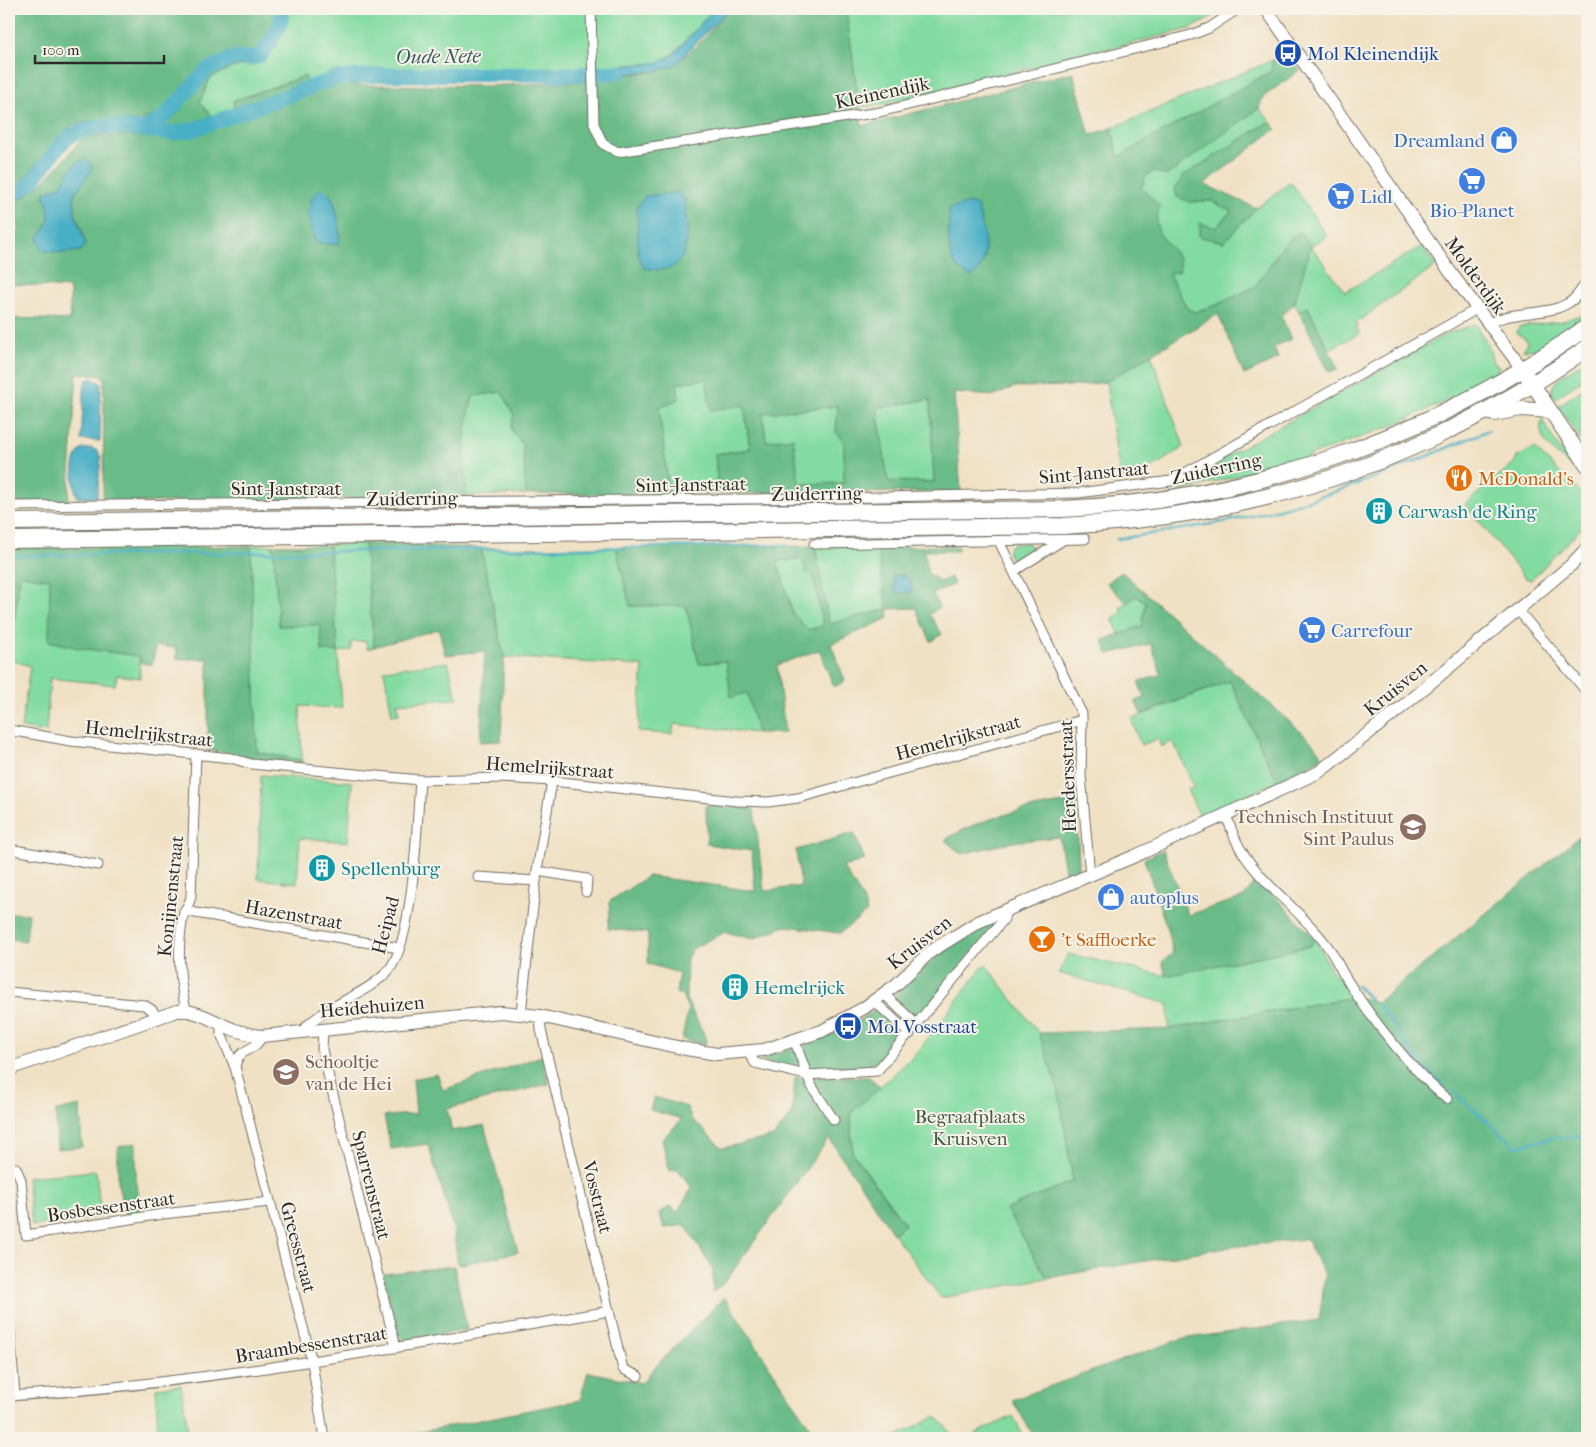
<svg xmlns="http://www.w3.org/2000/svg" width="1596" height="1447" viewBox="0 0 1596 1447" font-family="'IM FELL French Canon',serif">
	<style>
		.green { fill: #82dba1; stroke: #568366 }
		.forest { fill: #69bb87; stroke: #4a7359; fill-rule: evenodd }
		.water { fill: #47afc6; stroke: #396d78 }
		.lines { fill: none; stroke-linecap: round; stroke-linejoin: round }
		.stream { stroke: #47afc6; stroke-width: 2.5 }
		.river { stroke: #47afc6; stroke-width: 15 }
		.street-casing { stroke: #706b61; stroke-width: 11 }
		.secondary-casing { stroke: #706b61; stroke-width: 14 }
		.primary-casing { stroke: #706b61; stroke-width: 16 }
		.highway-casing { stroke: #706b61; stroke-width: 18 }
		.street { stroke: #fff; stroke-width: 9 }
		.secondary { stroke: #fff; stroke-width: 12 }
		.primary { stroke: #fff; stroke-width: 14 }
		.highway { stroke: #fff; stroke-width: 16 }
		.labels { text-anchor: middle; stroke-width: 4; stroke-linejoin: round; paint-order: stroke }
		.transit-label { font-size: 19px; fill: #164399; stroke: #f7f3e8; text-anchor: start }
		.street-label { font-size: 19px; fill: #2b2b2b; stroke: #f7f3e8 }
		.shop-label { font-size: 19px; fill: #366cbe; stroke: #f7f3e8; text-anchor: start }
		.food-label { font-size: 19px; fill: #c56008; stroke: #f7f3e8; text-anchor: start }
		.culture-label { font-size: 19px; fill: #0d838f; stroke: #f7f3e8; text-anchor: start }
		.education-label { font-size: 19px; fill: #785e54; stroke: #f7f3e8; text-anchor: end }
		.park-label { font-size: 19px; fill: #415748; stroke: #f7f3e8 }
		.water-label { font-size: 20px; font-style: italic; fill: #355961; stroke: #f7f3e8 }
	</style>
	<rect width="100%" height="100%" fill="#f7f3e8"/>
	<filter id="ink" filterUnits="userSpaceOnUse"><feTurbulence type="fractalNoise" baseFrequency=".02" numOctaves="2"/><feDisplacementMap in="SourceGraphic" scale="10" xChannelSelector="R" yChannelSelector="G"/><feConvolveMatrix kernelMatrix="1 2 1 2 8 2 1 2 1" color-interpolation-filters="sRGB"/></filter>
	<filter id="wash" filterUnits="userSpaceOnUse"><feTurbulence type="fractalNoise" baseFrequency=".0096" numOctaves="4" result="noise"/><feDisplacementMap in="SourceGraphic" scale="20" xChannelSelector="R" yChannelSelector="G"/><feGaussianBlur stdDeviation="1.12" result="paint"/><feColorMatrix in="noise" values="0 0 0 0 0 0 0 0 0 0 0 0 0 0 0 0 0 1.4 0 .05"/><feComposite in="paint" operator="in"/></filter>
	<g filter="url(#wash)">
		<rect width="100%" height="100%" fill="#f0e1c4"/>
		<g class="green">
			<polygon points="288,9 714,9 673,54 656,63 599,67 347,71 308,83 305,76 233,101 235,110 213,118 200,102 210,78 231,68 266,59 277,44 287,19"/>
			<polygon points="846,9 1222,9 1206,21 1189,29 879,105 859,107"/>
			<polygon points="1273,60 1271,71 1118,157 1112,128"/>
			<polygon points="1259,108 1270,121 1183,176 1190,202 1211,201 1232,210 1216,228 1224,242 1256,208 1291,182 1327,236 1311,246 1345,292 1422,246 1436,266 1356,323 1359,334 1329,349 1308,308 1299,311 1294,304 1298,284 1309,255 1281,248 1256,286 1217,305 1194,312 1187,308 1168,273 1180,260 1156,229 1156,217 1141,188 1146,176 1154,171 1166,176"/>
			<polygon points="1587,313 1587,317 1539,349 1523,350 1528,343 1526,339 1516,333 1519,327 1563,321"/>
			<polygon points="1475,324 1488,345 1493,362 1499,367 1496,375 1473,389 1391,426 1296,461 1180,491 1178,483 1446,334"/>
			<polygon points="1151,354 1184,447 1136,478 1120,477 1106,382"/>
			<path d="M1587,360V377L1554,399C1543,382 1575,368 1587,360Z"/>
			<polygon points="706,378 744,405 750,449 715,454 718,493 669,494 659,407 679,399 677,383"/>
			<polygon points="1583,389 1587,391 1587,410 1581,422 1581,430 1583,443 1558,406"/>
			<path d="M502,392L514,415L511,429L523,445L526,494L467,496C463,458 463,433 473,396Z"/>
			<polygon points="930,399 934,482 888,482 877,408"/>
			<polygon points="838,406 836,432 844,441 844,483 799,485 793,438 766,441 763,413"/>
			<path d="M1542,419L1553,439L1576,471C1561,457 1534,442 1542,419Z"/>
			<polygon points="1534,448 1579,491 1587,507 1587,522 1531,580 1525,578 1465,504 1514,463 1517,457"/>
			<polygon points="364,543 374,647 367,649 366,641 351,642 351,650 338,652 342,708 300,706 302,763 300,760 257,752 251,546 273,545 279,626 320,625 338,652 329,545"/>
			<polygon points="1029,543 1032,554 1018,564 1012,562 1007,551 1012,544"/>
			<polygon points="815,546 877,547 888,610 829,624"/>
			<polygon points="616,547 630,606 686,605 699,664 726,661 731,697 747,692 757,733 674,724 672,734 638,732 643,666 504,657 481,548"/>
			<polygon points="802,559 813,572 823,626 808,630 793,614 777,561"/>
			<polygon points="20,575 50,579 50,641 79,648 139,656 140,678 117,675 115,685 50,678 46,732 21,728 30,666 9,660"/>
			<polygon points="1136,596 1146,602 1142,626 1119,634 1112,618 1122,613 1120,607"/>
			<polygon points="448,662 457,699 397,703 399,714 392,715 384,670"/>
			<polygon points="1230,681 1277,782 1200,816 1187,790 1194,787 1173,741 1161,747 1158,739 1141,745 1131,719"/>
			<polygon points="261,775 352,782 348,842 300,838 297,883 258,879"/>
			<polygon points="1315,939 1332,971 1355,997 1169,1029 1168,1004 1059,973 1068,954 1166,976 1310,946"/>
			<polygon points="985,964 1039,1033 1059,1093 1073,1181 1007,1209 1047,1278 941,1298 893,1233 905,1224 852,1152 851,1113 915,1055"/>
			<polygon points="96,1171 101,1217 32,1226 27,1177"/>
			<polygon points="181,1385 189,1438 158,1438 156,1388"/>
			<polygon points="936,1416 956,1438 893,1438"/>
			<polygon points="1013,1416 1024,1438 966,1438"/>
		</g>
		<g class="forest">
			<polygon points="9,9 288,9 287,19 277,44 266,59 231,68 210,78 200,102 214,119 173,130 159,114 139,121 89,121 72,125 25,177 9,186"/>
			<path d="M729,9H846L862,126L1073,72L1090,135L1112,128L1118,157L1271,71L1273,60L1286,49L1300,70L1263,97L1259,108L1166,176L1154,171L1146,176L1141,188L1160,206C1146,242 1180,240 1180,271L1169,274L1187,308L1194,312L1217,305L1256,286L1281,248L1299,231L1311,245L1294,304L1281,315L1291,339L1274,347L1278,359L1244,375L1218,314L1106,382L1079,386L1014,387L995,396L954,393L961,492L718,493L715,454L750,449L744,405L711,410L706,379L677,383L679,399L659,407L669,494H526L523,445L511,429L514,415L502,392L473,396C463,433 463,458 467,496L103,503L104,376L77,373L68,503H9V318L70,320V288L9,284V241L13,240L18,229L17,221H9V202C35,199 68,154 85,135L171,137L194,135L328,85L350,80L351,85L484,86L587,81C611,73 636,76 660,70C685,65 712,28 729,9ZM68,172H91L74,194L75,214L84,235L38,238C51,224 52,213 44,196L46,191L61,186ZM645,196L685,199L687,242ZM969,203L977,206L979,213L985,257L949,209ZM930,399L934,482L888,481L877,408ZM838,406L836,432L844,441V483L799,484L793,438L766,441L763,413Z"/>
			<polygon points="305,76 308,83 235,110 233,101"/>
			<polygon points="1270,121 1276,129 1204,184 1256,208 1224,242 1199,237 1200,223 1216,228 1232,211 1211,201 1190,202 1177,197 1175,188 1183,176"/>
			<polygon points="1308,307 1338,369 1329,372 1299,311"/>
			<polygon points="364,543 481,548 504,657 501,741 480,742 485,651 445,655 439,629 374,647"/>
			<polygon points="273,545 329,545 338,652 322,651 320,625 279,626"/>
			<polygon points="251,546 257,752 300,760 302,763 244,758 231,753 208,750 208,659 176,659 177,648 156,646 152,665 141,663 139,656 79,648 49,641 50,579 20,575 9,660 9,548"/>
			<path d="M815,546L829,624L887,609L877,547L958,546V551H924L928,573L940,582L951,577L954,584L933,594L939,608L929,614L942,634L931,642L916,608L888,609L889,618L831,644L845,681L834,687L819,650L777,665L785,733H757L747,693L731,697L726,661L699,664L686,606H630L616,547ZM802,559L806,573H813L823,626L808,630L793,614L777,561Z"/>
			<polygon points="1122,572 1310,740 1323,757 1277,782 1230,681 1141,714 1135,701 1145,698 1138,682 1161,674 1151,644 1108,654 1103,640 1142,626 1146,602 1136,596 1127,603 1106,583"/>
			<path d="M1076,801L1079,863L1078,868L1066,875L1059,837L1013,842L961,854L945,840C984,815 1031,808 1076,801Z"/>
			<polygon points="706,805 754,809 764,891 801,886 796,850 854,833 865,860 843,867 863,899 867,912 840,933 785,926 753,939 725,932 693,948 687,958 686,999 705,1036 706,1044 682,1039 688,1009 682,995 676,993 679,973 648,964 648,933 608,929 610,901 648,876 755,891 752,851 707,844"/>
			<polygon points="1587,830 1587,1438 1035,1438 1012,1400 1181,1339 1319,1320 1325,1276 1306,1239 1220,1248 1047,1278 1006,1209 1073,1181 1059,1093 1039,1033 1169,1029 1355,997 1378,1002"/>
			<polygon points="1163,850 1188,915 1244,897 1257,878 1315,939 1310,946 1166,976 1162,962 1173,953 1166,925 1144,859"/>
			<polygon points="9,913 29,914 26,941 9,939"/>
			<path d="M993,922V928L917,1019L893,997C923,970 954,936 993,922Z"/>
			<path d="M876,1010L903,1035L870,1068H798L765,1062L761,1059L764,1055C804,1051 842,1030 876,1010Z"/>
			<polygon points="542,1056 549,1084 447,1109 452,1131 484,1125 518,1252 458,1265 453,1226 428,1144 391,1149 384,1116 416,1114 413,1079 437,1074 443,1090"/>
			<polygon points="795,1077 869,1077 881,1087 851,1113 852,1152 905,1225 893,1233 829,1138 725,1282 713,1292 713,1269 685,1225 664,1228 659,1213 671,1206 677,1212 692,1188 678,1170 669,1171 662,1139 682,1119 650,1110 654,1097 687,1107 691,1118 722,1148 773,1137 792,1114"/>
			<polygon points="80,1106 82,1147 57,1149 56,1111"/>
			<polygon points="136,1143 136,1176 141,1213 125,1215 118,1184 118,1147"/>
			<polygon points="454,1266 467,1330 404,1341 398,1334 383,1274"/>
			<polygon points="724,1297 817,1438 411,1438 410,1434 580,1400 588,1372 642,1383 655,1367"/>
		</g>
		<g class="water">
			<polygon points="714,9 729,9 675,65 661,70 601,77 599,67 656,63 673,55"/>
			<path d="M85,159L92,164L91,172L74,194L75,214L86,244L81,251L63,253L44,251L39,244L38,237C51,224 52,213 44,196L47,191L61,186C66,175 72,163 85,159Z"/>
			<path d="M320,189C325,190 329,193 332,198C336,206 343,238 338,245L316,243C308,227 303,202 320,189Z"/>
			<path d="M677,192L685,199C687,230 696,280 644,268L638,256L637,207L645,196Z"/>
			<path d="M969,203L977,206C983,227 994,264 971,277C942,265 950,236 949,209Z"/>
			<polygon points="92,378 101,383 100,441 81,440 84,387 86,381"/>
			<path d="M90,448L98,451L101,458L97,497L78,498C72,488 71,462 79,452C81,448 86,449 90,448Z"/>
			<polygon points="902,575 912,582 911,592 896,593 892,576"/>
		</g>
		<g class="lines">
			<g class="stream">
				<path d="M1117,539C1157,533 1198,527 1238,519C1324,501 1408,465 1489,430"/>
				<polyline points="9,556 787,545"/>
				<polyline points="1356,985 1370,999"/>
				<polyline points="1378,1004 1424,1068 1444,1085"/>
				<polyline points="1452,1091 1514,1145 1519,1146 1547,1139 1587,1135"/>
			</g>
			<g class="river">
				<polyline points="143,129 161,120 208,69 237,57 250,59 261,55 279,27 283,9"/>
				<path d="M9,194C42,186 49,146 76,133C100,121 143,130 169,133C176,133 184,131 192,130L336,78L380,75L581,74L619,72"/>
			</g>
		</g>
	</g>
	<g filter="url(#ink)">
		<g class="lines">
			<g class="street-casing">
				<g id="street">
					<polyline points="591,9 594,124 603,144 618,152 880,112 1191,35 1209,28 1238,9"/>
					<path d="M1488,324C1513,309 1548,317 1570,302C1578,297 1582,288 1587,281"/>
					<polyline points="9,506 835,498 1078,493 1171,481 1477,309"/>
					<polyline points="999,541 1082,714 1081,776 1090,875"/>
					<polyline points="814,544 1085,539"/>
					<polyline points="1014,571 1063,540"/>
					<polyline points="1518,610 1587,692"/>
					<polyline points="9,730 71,741 231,758 251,764 420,780 501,778 552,781 737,801 768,802 798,798 1082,720"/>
					<path d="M1226,815C1231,828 1235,842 1243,853C1265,887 1301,911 1325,943C1335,955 1340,970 1349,983C1372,1020 1413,1071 1447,1099"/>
					<polyline points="9,849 98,865"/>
					<polyline points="537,871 587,879 586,892"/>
					<polyline points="478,877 536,881"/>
					<polyline points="184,911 399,948"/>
					<polyline points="9,992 144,1005 152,1010 157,1018"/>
					<polyline points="884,994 917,1025"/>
					<polyline points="874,1001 910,1034"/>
					<path d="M186,1010C179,980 177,948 183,917C184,910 190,904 191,896L196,754"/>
					<polyline points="521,1013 537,871 552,781"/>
					<polyline points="540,1016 541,1030 623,1369 638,1376"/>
					<polyline points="221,1024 221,1034 235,1067 312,1362 324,1438"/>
					<polyline points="323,1030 322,1050 396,1348"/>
					<path d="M301,1032C327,1003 365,996 388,971C414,942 417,822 420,780"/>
					<polyline points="795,1042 811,1085 834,1120"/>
					<polyline points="748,1052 755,1063 806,1075 877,1071 1004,919 1006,909"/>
					<path d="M235,1067C239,1046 255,1053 262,1036"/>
					<polyline points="16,1168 21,1180 26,1235 163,1214 270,1202"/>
					<polyline points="9,1320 15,1395"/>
					<path d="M9,1396C211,1383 410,1345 610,1311"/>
				</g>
			</g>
			<g class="secondary-casing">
				<g id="secondary">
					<polyline points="1266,9 1451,273 1523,370"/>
					<path d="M9,1069L177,1011C199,1009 215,1023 235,1030C244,1033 253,1035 262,1036L501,1012L540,1016L686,1049L717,1054L764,1050L822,1031L864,1008L897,984L930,952L978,922L1135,856L1319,772L1397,711L1571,565L1587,548"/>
				</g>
			</g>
			<g class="primary-casing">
				<g id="primary">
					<polyline points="1523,370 1587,465"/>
					<polyline points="1485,412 1494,414 1521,409 1550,411"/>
				</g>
			</g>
			<g class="highway-casing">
				<g id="highway">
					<path d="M9,522L1063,509C1253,500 1432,437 1587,327"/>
					<path d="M9,540L1063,526C1130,522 1197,514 1262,498C1378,470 1490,417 1587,348"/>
				</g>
			</g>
			<use href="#street" class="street"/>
			<use href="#secondary" class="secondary"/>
			<use href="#primary" class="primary"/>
			<use href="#highway" class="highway"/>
		</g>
	</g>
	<defs>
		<g id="bus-disc" transform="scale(1.4375)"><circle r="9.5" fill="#1a4fb4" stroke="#f7f3e8"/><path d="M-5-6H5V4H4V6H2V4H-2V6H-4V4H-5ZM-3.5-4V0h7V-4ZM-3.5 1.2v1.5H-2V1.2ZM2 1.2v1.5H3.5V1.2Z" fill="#fff"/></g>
		<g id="shop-disc" transform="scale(1.4375)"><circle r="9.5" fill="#3f7fe0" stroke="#f7f3e8"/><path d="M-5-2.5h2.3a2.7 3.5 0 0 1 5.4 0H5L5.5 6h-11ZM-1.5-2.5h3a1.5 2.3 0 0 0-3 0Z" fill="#fff"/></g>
		<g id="supermarket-disc" transform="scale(1.4375)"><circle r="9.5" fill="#3f7fe0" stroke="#f7f3e8"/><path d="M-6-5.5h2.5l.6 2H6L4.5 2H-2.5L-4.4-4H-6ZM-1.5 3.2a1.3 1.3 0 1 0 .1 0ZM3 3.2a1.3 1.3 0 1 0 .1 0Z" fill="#fff"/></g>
		<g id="restaurant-disc" transform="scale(1.4375)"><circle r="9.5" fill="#e8710a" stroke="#f7f3e8"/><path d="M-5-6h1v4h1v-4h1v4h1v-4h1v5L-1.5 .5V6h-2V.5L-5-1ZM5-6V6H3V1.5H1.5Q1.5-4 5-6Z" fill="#fff"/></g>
		<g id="building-disc" transform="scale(1.4375)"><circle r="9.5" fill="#0f9aa8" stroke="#f7f3e8"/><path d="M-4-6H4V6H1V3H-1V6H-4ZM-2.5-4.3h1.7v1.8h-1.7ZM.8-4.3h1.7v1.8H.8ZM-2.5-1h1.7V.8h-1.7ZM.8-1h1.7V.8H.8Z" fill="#fff"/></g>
		<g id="school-disc" transform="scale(1.4375)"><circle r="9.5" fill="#8d6e63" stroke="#f7f3e8"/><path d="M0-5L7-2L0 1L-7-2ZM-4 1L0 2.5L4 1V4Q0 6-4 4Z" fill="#fff"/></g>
		<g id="bar-disc" transform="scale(1.4375)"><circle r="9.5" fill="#e8710a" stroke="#f7f3e8"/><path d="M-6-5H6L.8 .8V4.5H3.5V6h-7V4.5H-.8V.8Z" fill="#fff"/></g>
	</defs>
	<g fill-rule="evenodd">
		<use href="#bus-disc" x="1288" y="53"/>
		<use href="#shop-disc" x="1504" y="140"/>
		<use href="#supermarket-disc" x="1472" y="181"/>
		<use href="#supermarket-disc" x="1341" y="196"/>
		<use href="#restaurant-disc" x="1459" y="478"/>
		<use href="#building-disc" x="1379" y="511"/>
		<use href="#supermarket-disc" x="1312" y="630"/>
		<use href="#school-disc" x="1413" y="827"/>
		<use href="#building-disc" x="322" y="868"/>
		<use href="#shop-disc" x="1111" y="897"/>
		<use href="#bar-disc" x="1042" y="939"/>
		<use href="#building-disc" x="735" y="987"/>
		<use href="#bus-disc" x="848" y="1026"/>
		<use href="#school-disc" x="286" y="1072"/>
	</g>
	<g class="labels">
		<g class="transit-label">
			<text x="1307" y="60">Mol Kleinendijk</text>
			<text x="867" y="1033">Mol Vosstraat</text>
		</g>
		<g class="street-label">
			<text transform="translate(882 92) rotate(-12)" y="7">Kleinendijk</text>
			<text transform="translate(1476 275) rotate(54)" y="7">Molderdijk</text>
			<text transform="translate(1216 468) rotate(-12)" y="7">Zuiderring</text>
			<text transform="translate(1094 472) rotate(-5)" y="7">Sint-Janstraat</text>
			<text transform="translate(691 484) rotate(-1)" y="7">Sint-Janstraat</text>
			<text x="286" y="495">Sint-Janstraat</text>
			<text transform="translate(817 493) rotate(-1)" y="7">Zuiderring</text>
			<text transform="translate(412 498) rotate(-1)" y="7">Zuiderring</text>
			<text transform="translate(1395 688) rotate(-39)" y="7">Kruisven</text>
			<text transform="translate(149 733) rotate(6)" y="7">Hemelrijkstraat</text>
			<text transform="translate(958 737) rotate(-15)" y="7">Hemelrijkstraat</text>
			<text transform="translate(550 767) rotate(4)" y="7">Hemelrijkstraat</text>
			<text transform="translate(1067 776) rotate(-92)" y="7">Herdersstraat</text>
			<text transform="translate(170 896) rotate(-84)" y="7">Konijnenstraat</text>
			<text transform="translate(294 914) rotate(10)" y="7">Hazenstraat</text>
			<text transform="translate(385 925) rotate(-75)" y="7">Heipad</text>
			<text transform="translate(919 942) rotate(-38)" y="7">Kruisven</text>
			<text transform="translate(372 1006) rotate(-5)" y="7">Heidehuizen</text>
			<text transform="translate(372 1185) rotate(76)" y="7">Sparrenstraat</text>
			<text transform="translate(598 1197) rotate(76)" y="7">Vosstraat</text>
			<text transform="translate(111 1206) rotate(-8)" y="7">Bosbessenstraat</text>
			<text transform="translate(299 1247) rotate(75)" y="7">Greesstraat</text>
			<text transform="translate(311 1344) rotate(-9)" y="7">Braambessenstraat</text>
		</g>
		<g class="shop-label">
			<text x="1485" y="147" text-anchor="end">Dreamland</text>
			<text x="1360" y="203">Lidl</text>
			<text x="1472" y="217" text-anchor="middle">Bio-Planet</text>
			<text x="1331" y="637">Carrefour</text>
			<text x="1130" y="904">autoplus</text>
		</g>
		<g class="food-label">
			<text x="1478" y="485">McDonald's</text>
			<text x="1061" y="946">'t Saffloerke</text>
		</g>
		<g class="culture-label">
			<text x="1398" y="518">Carwash de Ring</text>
			<text x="341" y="875">Spellenburg</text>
			<text x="754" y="994">Hemelrijck</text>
		</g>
		<g class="education-label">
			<text x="1394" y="823">Technisch Instituut<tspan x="1394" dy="22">Sint Paulus</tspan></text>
			<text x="305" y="1068" text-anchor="start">Schooltje<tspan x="305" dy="22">van de Hei</tspan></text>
		</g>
		<g class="park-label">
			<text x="970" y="1123">Begraafplaats<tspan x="970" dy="22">Kruisven</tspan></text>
		</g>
		<g class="water-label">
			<text transform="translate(438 56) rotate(-1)" y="7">Oude Nete</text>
		</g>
	</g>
	<rect width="1596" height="1447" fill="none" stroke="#f7f3e8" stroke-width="30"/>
	<path d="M35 55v8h129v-8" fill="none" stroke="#2b2b2b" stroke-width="2.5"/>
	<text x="42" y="55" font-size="15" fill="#2b2b2b" stroke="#f7f3e8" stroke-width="4" paint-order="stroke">100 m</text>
</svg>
